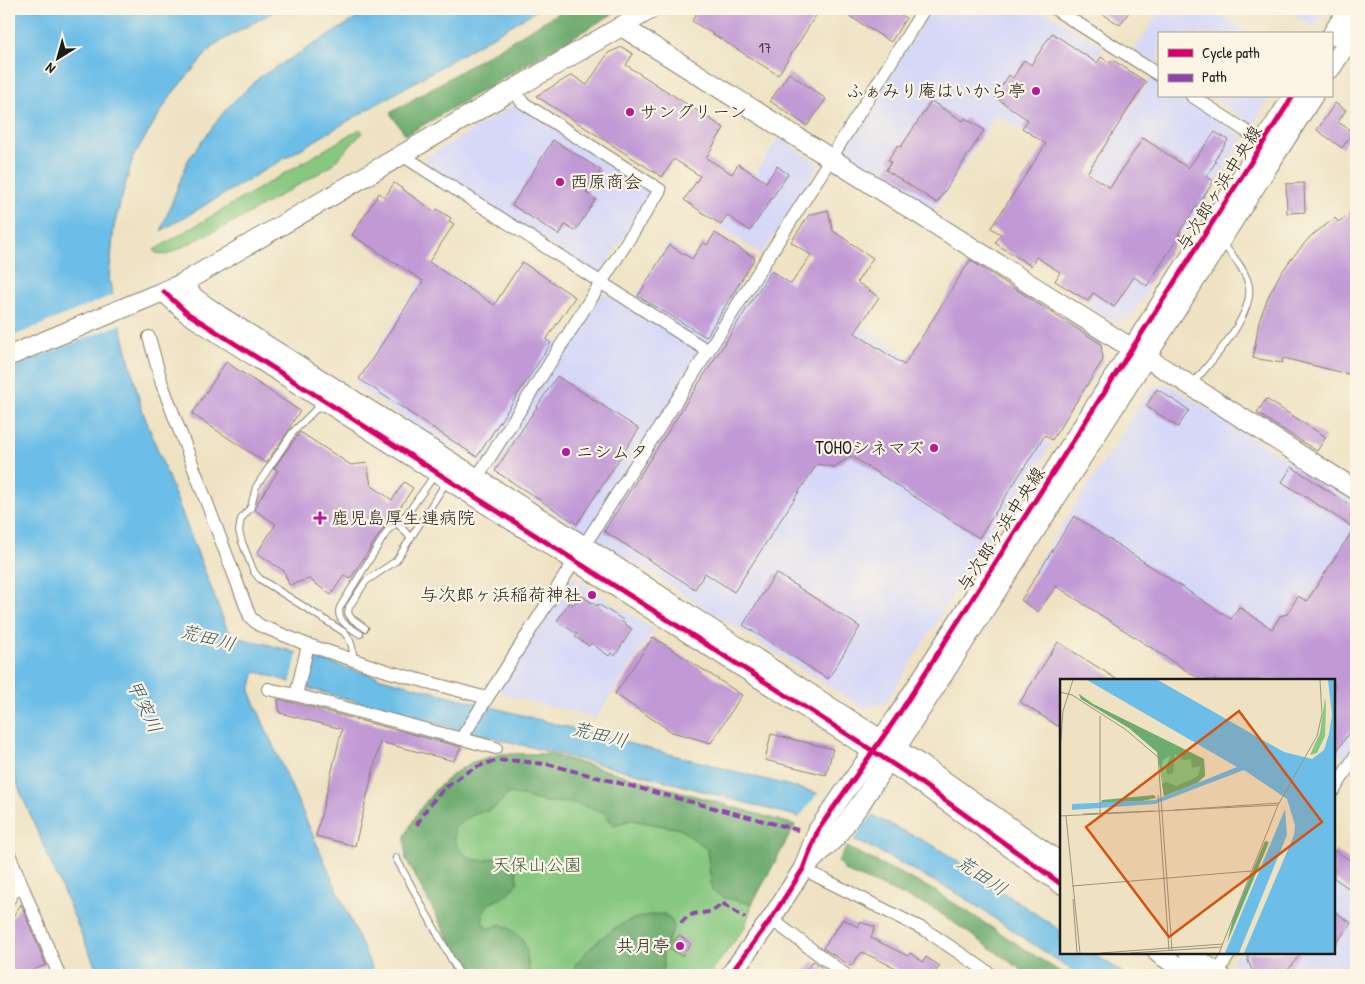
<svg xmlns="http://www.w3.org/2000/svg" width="1365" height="984" viewBox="0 0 1365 984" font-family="'Patrick Hand','Klee One',sans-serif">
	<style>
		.built { fill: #d6d8f8 }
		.green { fill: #87c880; stroke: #52724e }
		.forest { fill: #6dac6e; stroke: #446445 }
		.water { fill: #6cbde7; stroke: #446c82 }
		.pier { fill: #eee2c2 }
		.building { fill: #c199d5 }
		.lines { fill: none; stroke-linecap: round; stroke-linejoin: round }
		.lane-casing { stroke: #857f6f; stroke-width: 8 }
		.street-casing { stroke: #857f6f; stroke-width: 14 }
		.secondary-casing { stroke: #857f6f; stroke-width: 21 }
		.lane { stroke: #fff; stroke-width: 6 }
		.street { stroke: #fff; stroke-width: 12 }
		.secondary { stroke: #fff; stroke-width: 19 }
		.quiet { stroke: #8e44ad; stroke-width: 4; stroke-dasharray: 8 4; stroke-linecap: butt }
		.cycleway-casing { stroke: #fcf5e5; stroke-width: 8 }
		.cycleway { stroke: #d6006c; stroke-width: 5 }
		.poi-dot { fill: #b5179e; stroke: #fcf5e5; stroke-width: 2 }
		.labels { text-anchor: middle; stroke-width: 4.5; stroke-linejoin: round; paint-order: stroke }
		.number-label { font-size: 15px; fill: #453b4a }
		.poi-label { font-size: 18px; fill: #1c1c1c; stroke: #fcf5e5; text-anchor: end }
		.street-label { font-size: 18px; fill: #1c1c1c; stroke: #fcf5e5 }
		.park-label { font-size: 18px; fill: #41583f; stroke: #fcf5e5 }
		.water-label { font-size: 19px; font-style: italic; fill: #3c5c6d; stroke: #fcf5e5 }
		.inset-road { fill: none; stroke: #9a9380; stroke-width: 1 }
		.view { fill: #d4530e; fill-opacity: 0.15; stroke: #d4530e; stroke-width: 2.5 }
		.inset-edge { fill: none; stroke: #1c1c1c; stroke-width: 2.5 }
	</style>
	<rect width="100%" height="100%" fill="#fcf5e5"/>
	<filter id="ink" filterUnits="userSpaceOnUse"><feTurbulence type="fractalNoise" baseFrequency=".02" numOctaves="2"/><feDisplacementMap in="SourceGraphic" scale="10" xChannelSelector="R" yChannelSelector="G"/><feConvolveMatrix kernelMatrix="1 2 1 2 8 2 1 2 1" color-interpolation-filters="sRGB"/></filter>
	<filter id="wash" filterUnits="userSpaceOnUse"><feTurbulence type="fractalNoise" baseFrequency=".0096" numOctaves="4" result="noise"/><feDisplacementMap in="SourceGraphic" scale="20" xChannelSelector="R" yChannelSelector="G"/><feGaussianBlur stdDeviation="1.12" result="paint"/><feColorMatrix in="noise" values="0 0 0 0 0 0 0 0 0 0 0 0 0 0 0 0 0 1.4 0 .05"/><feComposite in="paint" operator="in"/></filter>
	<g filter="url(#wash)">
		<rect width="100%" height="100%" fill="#eee2c2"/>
		<g class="built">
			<polygon points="932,9 1042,9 1104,48 1041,143 996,114 935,210 848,155 845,148"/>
			<polygon points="1161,9 1211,9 1250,34 1159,34 1159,65 1135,50"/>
			<polygon points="1284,9 1327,9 1314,28"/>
			<polygon points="1151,78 1159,83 1159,96 1180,96 1244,137 1184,232 1091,173"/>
			<polygon points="1209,96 1271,96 1253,125"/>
			<polygon points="517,104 649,189 650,194 602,271 596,273 425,164 425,158"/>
			<polygon points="778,138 816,162 817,168 762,254 721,228"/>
			<polygon points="669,243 749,294 767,267 1051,445 986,543 885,704 863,708 354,385 432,263 567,348 601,295 607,294 629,307"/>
			<polygon points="1113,265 1149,288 1130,319 1114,322 1088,306"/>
			<polygon points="1167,384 1356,504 1356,740 1345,758 1334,751 1334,680 1201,680 1033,571 1151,388"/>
			<polygon points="571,576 654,630 596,718 502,694 500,688"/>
			<polygon points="1334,880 1356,895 1356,975 1245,975 1234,967 1232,962 1238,953 1334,953"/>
		</g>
		<g class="green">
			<polygon points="360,129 363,132 331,166 241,218 166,255 156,253 154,250"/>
			<polygon points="501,754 550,754 795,825 752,904 745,927 709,975 468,975 406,859 405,836 418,812 436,789 456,772 473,762"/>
		</g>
		<g class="forest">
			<polygon points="565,9 621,9 406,135 390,113"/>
			<path d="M501,754H550L795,825L752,904L725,898L712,891L707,849L680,829L631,820L614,825L603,812L575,803L545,802L509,793L497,806L487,811L477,812L455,827C452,842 461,857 477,860C487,862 496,857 505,854L515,862L518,882C514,886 511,892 506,895C492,905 486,899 482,921L488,929L501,924C527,938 526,943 529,971L531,975H468L406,859L405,836L418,812L436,789L456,772L473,762Z"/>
			<polygon points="847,847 937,892 1065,975 1029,975 933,908 845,871 838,861"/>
			<path d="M665,914L671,920L674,927L663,952V968L660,975H576L575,965C598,937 627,913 665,914Z"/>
		</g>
		<g class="water">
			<polygon points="9,9 278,9 214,45 171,95 133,157 114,226 109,279 141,407 227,629 238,638 267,644 381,678 817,793 877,818 936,847 1061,931 1061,953 1093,953 1126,975 1079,975 960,895 872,848 799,817 647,776 454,728 318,691 258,672 254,674 250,691 264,725 375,975 99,975 9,765"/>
			<polygon points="372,9 539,9 161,231 188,160 226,109 260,77"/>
		</g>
		<g class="pier">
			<polygon points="115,294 122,324 9,368 9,338"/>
			<polygon points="298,650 315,655 307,690 290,685"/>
			<polygon points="819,792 873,814 853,841 798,819"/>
		</g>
		<g id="blocks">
			<g class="building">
				<polygon points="699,9 820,9 778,75 692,21"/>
				<polygon points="838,9 892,9 906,18 891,42"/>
				<polygon points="1095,9 1131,9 1120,25"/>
				<polygon points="1052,33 1097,63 1101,57 1110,63 1113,60 1146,82 1087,173 1110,188 1143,138 1188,168 1215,132 1228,140 1214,161 1216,162 1206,176 1214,181 1178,234 1180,235 1147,286 1134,277 1114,307 1093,293 1088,301 1055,281 1060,272 1036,257 1031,266 995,243 1001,234 991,228 1046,144 1022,128 1028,120 995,97 1009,75 1013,78 1024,60 1031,65"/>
				<polygon points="622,47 633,54 626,65 724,128 706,158 732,174 738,164 766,182 777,166 788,174 750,231 727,215 721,225 684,200 700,176 674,159 662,177 536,96 572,75 587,85 608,53"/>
				<polygon points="789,73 826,99 807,126 770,101"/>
				<polygon points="931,101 963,121 965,118 984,130 937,203 886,170 891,162 888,160 898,145 901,147"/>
				<polygon points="1335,103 1346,110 1338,122 1353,132 1342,148 1317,130"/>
				<polygon points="553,140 601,170 586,193 596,199 575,231 565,225 559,235 512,205"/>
				<polygon points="394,183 435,212 437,209 451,218 449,221 454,224 429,262 494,305 522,262 575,297 546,340 551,343 477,457 359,379 423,281 352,235 379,193 385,197"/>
				<polygon points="1304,183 1305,212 1287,213 1286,184"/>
				<polygon points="828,210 833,231 873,258 857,282 879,297 855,333 904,365 970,260 1101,344 1103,360 1052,440 1045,435 979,538 851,456 834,467 817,464 734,592 705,573 695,589 604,531 771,271 791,284 811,255 791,242 809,215"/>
				<polygon points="1356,210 1356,364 1352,375 1283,358 1282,363 1253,358 1259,321 1268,297 1279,276 1292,258 1310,237 1335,218 1338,222"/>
				<polygon points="715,233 755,258 706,337 638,296 669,245 692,259 703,242 707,245"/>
				<polygon points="226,362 300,411 290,426 291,427 266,463 192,414"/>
				<polygon points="557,376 639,429 577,524 495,471"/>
				<polygon points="1157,389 1189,410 1178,427 1146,406"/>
				<polygon points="1266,399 1326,437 1317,451 1257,413"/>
				<polygon points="300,432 351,465 367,463 371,485 392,500 404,482 413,488 399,509 398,508 384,527 350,579 344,575 331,595 309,579 289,585 284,571 257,553 276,524 255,510 258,502 278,471 274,468"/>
				<polygon points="1292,467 1356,509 1356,721 1334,756 1334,680 1201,680 1056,586 1038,612 1021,600 1074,516 1231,619 1239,607 1272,629 1280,616 1287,614 1298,596 1307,601 1354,528 1282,482"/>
				<polygon points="776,573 860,627 828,679 743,625"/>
				<polygon points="580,595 597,606 598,604 623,620 622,622 632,629 615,656 611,653 609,656 591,643 589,646 575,637 577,634 557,621 569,602 573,605"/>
				<polygon points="653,637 742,695 711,743 672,732 615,694"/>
				<polygon points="1058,642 1118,680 1061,680 1061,728 1020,702"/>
				<polygon points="278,699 294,703 461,747 454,761 380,742 355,846 316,836 342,729 280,713"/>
				<polygon points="771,734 833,749 826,775 765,760"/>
				<polygon points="1334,850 1356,864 1356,893 1334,878"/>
				<polygon points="21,904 46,965 33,970 30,975 9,975 9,929 12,928 10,921"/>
				<polygon points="1334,911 1351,923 1334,946"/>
				<polygon points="843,919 858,927 860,922 875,927 871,938 908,956 910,953 923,962 926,957 940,966 933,975 893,975 898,969 862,952 850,966 823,948"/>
				<polygon points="679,935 691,944 682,956 669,948"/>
				<polygon points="1248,953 1301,953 1285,974 1278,969 1272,974 1265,975 1252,970 1248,961"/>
				<polygon points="813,961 831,974 829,975 802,975"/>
			</g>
		</g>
	</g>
	<g filter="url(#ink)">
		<use href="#blocks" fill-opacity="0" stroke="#857f6f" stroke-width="1"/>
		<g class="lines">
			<g class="lane-casing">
				<g id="lane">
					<path d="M1192,384C1210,363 1258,312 1248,282C1243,267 1232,255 1222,243"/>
					<path d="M325,407L316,409L293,432L256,487L251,507L241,519L239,531L242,542L254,572L260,579L344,632C352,641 353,648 353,660"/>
					<polyline points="397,523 411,538"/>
					<polyline points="365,628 351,618 348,613 349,607 366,581 396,561 447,481"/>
					<path d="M360,634C351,628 335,621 340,607L388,530L407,514L436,473"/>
					<polyline points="396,858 460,975"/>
				</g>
			</g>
			<g class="street-casing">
				<g id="street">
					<polyline points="1055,9 1159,75"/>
					<polyline points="1192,96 1269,146"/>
					<polyline points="402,155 708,351"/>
					<polyline points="149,337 162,384 250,617 259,625 308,645 390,672 487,698"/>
					<polyline points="476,479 660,190 522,102 513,89"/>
					<polyline points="268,689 296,695 496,748"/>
					<polyline points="296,695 308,645"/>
					<polyline points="461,739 831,158 924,9"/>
					<polyline points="1334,790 1356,755"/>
					<polyline points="9,854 59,975"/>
					<polyline points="803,869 927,931 992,975"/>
					<polyline points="9,899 20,881"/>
					<polyline points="771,919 846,975"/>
					<polyline points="1217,973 1230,953"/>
				</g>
			</g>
			<g class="secondary-casing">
				<g id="secondary">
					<polyline points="621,26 1356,490"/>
					<polyline points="1331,36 1348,9"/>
					<polyline points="1331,68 1356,29"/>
					<polyline points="181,284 196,299 220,316 584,546 856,724 923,766 1061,863"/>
					<polyline points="164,292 187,313 853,738 914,778 1061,884"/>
					<polyline points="9,356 181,284 651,9"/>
					<polyline points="807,865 835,838 861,803 1313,96"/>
					<polyline points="1158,953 1190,975"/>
					<polyline points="1189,953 1220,975"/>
					<polyline points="730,975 771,919 803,869 818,830 899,714 1293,96"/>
				</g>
			</g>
			<use href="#lane" class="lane"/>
			<use href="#street" class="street"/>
			<use href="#secondary" class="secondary"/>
			<g class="quiet">
				<path d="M417,825C429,798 466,765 497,761C513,759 531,763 547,764L798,830"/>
				<path d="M681,923C695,905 706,921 722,903L745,918"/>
			</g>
			<g class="cycleway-casing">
				<g id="cycleway">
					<polyline points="164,292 187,313 853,738 914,778 1061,884"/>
					<polyline points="730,975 771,919 803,869 818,830 899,714 1293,96"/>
				</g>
			</g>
			<use href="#cycleway" class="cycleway"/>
		</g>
	</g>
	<g class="poi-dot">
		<circle cx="1036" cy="91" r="5"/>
		<circle cx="630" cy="112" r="5"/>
		<circle cx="560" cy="182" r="5"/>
		<circle cx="934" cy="448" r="5"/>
		<circle cx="566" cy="452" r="5"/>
		<path d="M317.5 510.5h5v5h5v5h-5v5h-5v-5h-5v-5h5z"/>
		<circle cx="592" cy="595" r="5"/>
		<circle cx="680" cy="946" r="5"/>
	</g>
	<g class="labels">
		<g class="number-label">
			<text x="765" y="53">17</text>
		</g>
		<g class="poi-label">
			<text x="1026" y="97">ふぁみり庵はいから亭</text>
			<text x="640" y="118" text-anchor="start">サングリーン</text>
			<text x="570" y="188" text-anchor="start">西原商会</text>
			<text x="924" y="454">TOHOシネマズ</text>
			<text x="576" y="458" text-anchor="start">ニシムタ</text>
			<text x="331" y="524" text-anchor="start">鹿児島厚生連病院</text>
			<text x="582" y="601">与次郎ヶ浜稲荷神社</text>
			<text x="670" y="952">共月亭</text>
		</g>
		<g class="street-label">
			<text transform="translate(1219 188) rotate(-58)" y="6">与次郎ヶ浜中央線</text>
			<text transform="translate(1001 529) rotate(-57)" y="6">与次郎ヶ浜中央線</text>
		</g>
		<g class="park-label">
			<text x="537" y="871">天保山公園</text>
		</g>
		<g class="water-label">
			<text transform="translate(208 637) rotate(15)" y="7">荒田川</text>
			<text transform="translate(145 706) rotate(65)" y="7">甲突川</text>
			<text transform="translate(600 734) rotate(14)" y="7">荒田川</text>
			<text transform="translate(982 875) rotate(34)" y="7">荒田川</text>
		</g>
	</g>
	<g transform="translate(1060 679)">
		<rect width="275" height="275" fill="#eee2c2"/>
		<path d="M19,15L33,25L144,80L145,97L137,104L104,117L97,73L69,49L21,20ZM265,19L266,27L265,57L257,74L250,76L260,54Z" fill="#87c880"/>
		<path d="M19,15L33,25L144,80L145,97L137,104L104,117L102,105L107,103L116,107L130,101L138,97L141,87L132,89L131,80L124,81L115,75L113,94L108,96L106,90L110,77L103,81L101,92L97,73L69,49L21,20ZM94,116L96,119L82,122L41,124L42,121ZM205,162L209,163L167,264L173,239Z" fill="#6dac6e"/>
		<path d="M27,1H98L224,73L252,80L264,71L269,55L272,36L268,1H275V274H184L234,156L235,146L227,120L184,91L95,125L12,131V125L95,121L177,88ZM225,130L227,156L179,274H165Z" fill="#6cbde7"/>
		<path class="inset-road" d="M0,13L12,16L65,50L98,78L112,271M40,37V135M0,73L3,32L13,1M98,116L109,272M115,131L219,124M23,135L94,132M0,137L218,126M6,137L20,274M12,207L191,192M13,220L17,274M41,274L163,265M70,274L162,268M159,274L218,126L257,57L262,35L260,1"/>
		<path class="view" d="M179,32L262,143L109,258L26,148Z"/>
		<rect width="275" height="275" class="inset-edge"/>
	</g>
	<rect width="1365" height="984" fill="none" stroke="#fcf5e5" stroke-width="30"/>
	<rect x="1158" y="32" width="175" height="65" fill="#fcf5e5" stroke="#a29e95"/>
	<rect x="1168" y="49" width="25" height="8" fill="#d6006c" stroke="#a29e95"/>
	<text x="1202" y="58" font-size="15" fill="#1c1c1c">Cycle path</text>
	<rect x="1168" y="74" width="25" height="8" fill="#8e44ad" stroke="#a29e95"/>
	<text x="1202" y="82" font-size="15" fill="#1c1c1c">Path</text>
	<g transform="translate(58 58) rotate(217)" stroke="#fcf5e5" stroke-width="4" paint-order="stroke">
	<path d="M0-4L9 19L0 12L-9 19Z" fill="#1c1c1c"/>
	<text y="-8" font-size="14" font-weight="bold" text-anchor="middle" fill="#1c1c1c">N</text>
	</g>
</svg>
